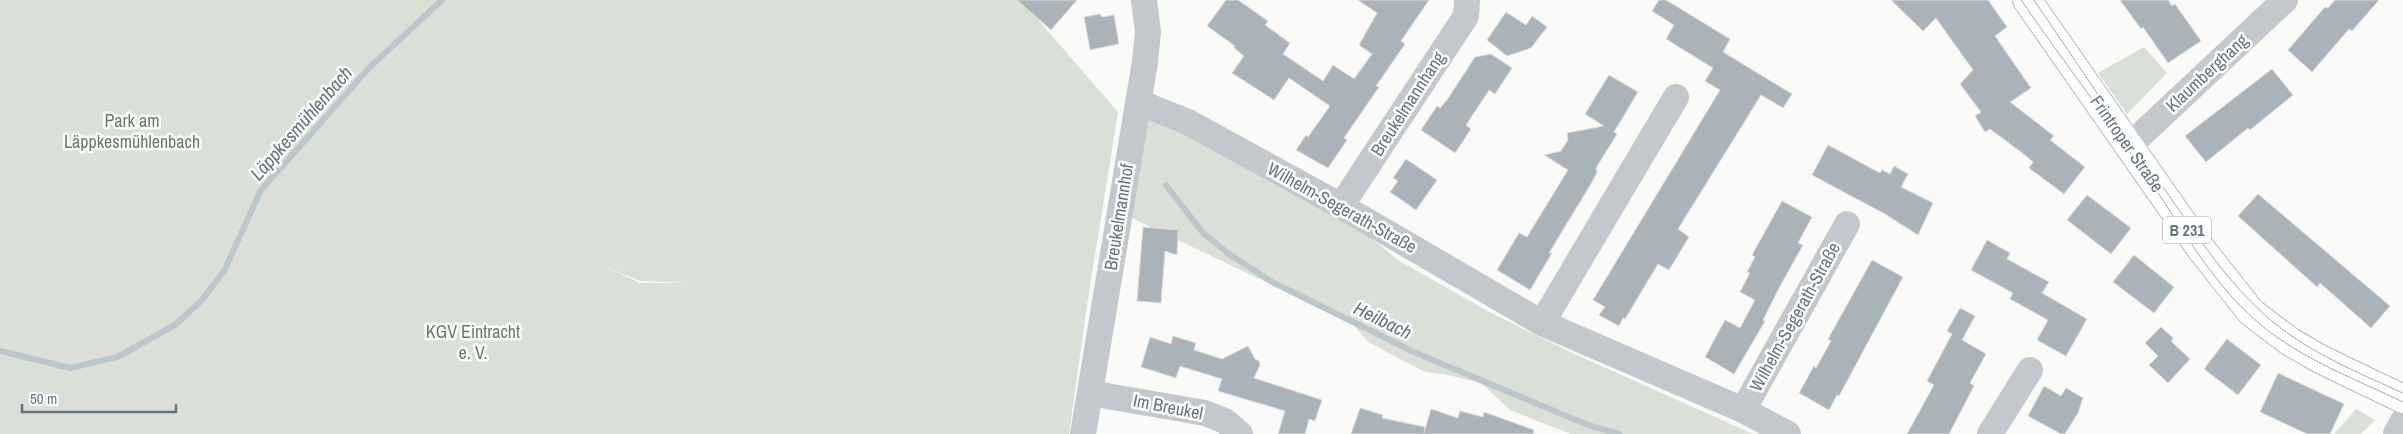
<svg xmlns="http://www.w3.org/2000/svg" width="2403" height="434" viewBox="0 0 2403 434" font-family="'Archivo Narrow',sans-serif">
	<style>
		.green { fill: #dadfd7; fill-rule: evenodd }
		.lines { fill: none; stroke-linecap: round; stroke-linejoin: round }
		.stream { stroke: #bbc7cb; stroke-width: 6 }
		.building { fill: #aab3b9; stroke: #dcdcda }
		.major-casing { stroke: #b5babe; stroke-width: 30 }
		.minor { stroke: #c3c8cc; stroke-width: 26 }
		.major { stroke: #fff; stroke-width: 28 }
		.tram { stroke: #a2aab0; stroke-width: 1 }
		.labels { text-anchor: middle; stroke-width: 5; stroke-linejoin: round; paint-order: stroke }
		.shield { fill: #fff; stroke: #939fa8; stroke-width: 1 }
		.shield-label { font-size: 16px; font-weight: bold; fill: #657683 }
		.street-label { font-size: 18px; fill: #657683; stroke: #fff }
		.park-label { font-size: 18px; fill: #687a64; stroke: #fff }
		.water-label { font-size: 19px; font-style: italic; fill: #60757c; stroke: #fff }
	</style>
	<rect width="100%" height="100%" fill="#fafaf8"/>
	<g class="green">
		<path d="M0,0H1021L1118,112L1087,305L1069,434H0ZM606,267L640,281L687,283H640Z"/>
		<polygon points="2144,47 2167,73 2127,114 2098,73"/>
		<polygon points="1137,104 1348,219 1398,260 1491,313 1579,356 1753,434 1571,434 1510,410 1481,383 1448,375 1425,372 1368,342 1352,323 1119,212"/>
		<polygon points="2356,409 2375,420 2361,434 2334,434"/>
	</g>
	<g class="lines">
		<g class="stream">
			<polyline points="1166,185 1203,233 1229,254 1274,283 1416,353 1588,425 1619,434"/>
			<polyline points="0,351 70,368 117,357 175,325 202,300 224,271 261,190 370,67 442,0"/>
		</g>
	</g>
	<g class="building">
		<polygon points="1017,0 1077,0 1051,30"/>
		<polygon points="1226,0 1238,0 1268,21 1265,25 1290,43 1283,54 1323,81 1333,65 1354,79 1372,54 1359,45 1377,13 1358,0 1429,0 1401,41 1405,44 1376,86 1379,87 1344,138 1347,140 1328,168 1296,150 1306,135 1308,137 1330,106 1289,78 1274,100 1232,73 1244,56 1234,48 1235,46 1207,26"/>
		<polygon points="1659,0 1666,0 1730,39 1723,52 1792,94 1783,108 1761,95 1678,229 1689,237 1669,270 1658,264 1625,319 1623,318 1619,326 1599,315 1605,307 1593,300 1720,90 1705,81 1713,68 1666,39 1674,25 1652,11"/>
		<polygon points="1891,0 1988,0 2007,27 1995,36 2031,88 2010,102 2054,136 2050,140 2085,167 2064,194 2029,168 2033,162 2025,155 1990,129 1985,132 1975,116 1981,112 1960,84 1973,70 1936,18 1923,31"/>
		<polygon points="2120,0 2168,0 2172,6 2175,4 2201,41 2168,63 2143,27 2141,29"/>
		<polygon points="2335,0 2379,0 2352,31 2349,29 2312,72 2288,50 2325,7 2328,8"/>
		<polygon points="1506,12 1526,25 1532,16 1547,27 1531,48 1507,56 1487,40"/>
		<polygon points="1100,14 1102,17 1114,15 1119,44 1090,50 1084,17"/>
		<polygon points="1491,54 1512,68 1495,94 1489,90 1466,125 1471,129 1455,153 1421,130 1437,106 1440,108 1447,100 1475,57"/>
		<polygon points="2272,69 2293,95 2250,130 2248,128 2206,162 2185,136"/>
		<polygon points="1609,75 1638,92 1614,132 1617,134 1596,168 1597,172 1592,182 1549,253 1552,253 1530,290 1497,270 1519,233 1527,237 1568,170 1544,155 1561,151 1568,140 1567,133 1604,126 1585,114"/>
		<polygon points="1828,145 1880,173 1882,170 1890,174 1894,166 1908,174 1901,187 1933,203 1918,235 1885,214 1812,175"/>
		<polygon points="1406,159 1437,180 1416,210 1390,192 1398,181 1393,178"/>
		<polygon points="2258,194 2390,306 2371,328 2320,283 2317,287 2238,216"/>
		<polygon points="2087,195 2131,228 2111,254 2067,220"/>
		<polygon points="1782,201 1812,217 1798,243 1803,245 1779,288 1763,320 1765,321 1734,374 1705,357 1725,320 1740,328 1755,300 1740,292 1750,273 1747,272 1755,257 1752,255"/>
		<polygon points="1143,227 1178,230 1177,255 1165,251 1161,303 1137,301"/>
		<polygon points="1987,240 2010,253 2007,259 2049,282 2042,293 2087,319 2066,356 2037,340 2048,320 2010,299 2013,293 1971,270"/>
		<polygon points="2134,255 2174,287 2154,313 2113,282"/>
		<polygon points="1872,260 1903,277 1839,396 1837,395 1829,410 1799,393 1814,366 1816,368 1831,341 1828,339"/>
		<polygon points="1960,308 1975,316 1962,340 1986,354 1970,383 1974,386 1949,434 1907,434 1934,385 1927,381 1952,334 1947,331"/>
		<polygon points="2161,327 2173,338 2171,341 2190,359 2168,383 2149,365 2158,356 2145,343"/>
		<polygon points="1173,336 1196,343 1194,350 1222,359 1248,346 1255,359 1259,361 1260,365 1254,378 1322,400 1315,421 1309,419 1305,434 1278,434 1285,411 1218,391 1222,379 1180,366 1176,378 1141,367 1150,337 1171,344"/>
		<polygon points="2227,339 2261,365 2238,395 2204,369"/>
		<polygon points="2278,373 2344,404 2330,434 2307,434 2260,412"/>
		<polygon points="2044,386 2061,396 2066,388 2083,398 2078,413 2065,434 2061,434 2028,416"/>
		<polygon points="1360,408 1383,415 1382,418 1425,427 1424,433 1431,409 1458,418 1460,411 1483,417 1484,412 1534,430 1533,434 1351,434"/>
	</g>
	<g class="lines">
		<g class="major-casing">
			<polyline id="major" points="2027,0 2201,249 2251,312 2289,341 2320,359 2403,399"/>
		</g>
		<g class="minor">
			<polyline points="1138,102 1188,122 1341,206 1542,323 1743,410 1788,434"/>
			<polyline points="2129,146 2285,0"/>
			<polyline points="1341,206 1466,16 1467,0"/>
			<polyline points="1542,323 1676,97"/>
			<polyline points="1090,393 1205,413 1225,421 1240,434"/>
			<polyline points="1743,410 1847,224"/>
			<polyline points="1083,434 1145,62 1148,32 1144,0"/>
			<polyline points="1990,434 2030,370"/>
			<polyline points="2396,434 2403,421"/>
		</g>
		<use href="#major" class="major"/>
		<g class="tram">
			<path d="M2021,0C2058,54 2098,106 2136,160C2176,216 2207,280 2261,325C2302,359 2355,379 2403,402"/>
			<polyline points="2034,0 2114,118"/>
			<path d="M2158,180C2193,229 2226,283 2273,322C2310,353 2359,373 2403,393"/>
		</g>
	</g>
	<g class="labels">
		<rect class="shield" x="2163" y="216.5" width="48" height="27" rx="4"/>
		<g class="shield-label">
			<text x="2187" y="236">B 231</text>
		</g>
		<g class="street-label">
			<text transform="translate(2207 73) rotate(-43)" y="6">Klaumberghang</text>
			<text transform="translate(1408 104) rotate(-57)" y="6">Breukelmannhang</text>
			<text transform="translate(2127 144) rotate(55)" y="6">Frintroper Straße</text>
			<text transform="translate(1342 208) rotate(29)" y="6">Wilhelm-Segerath-Straße</text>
			<text transform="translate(1119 217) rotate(-81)" y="6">Breukelmannhof</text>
			<text transform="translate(1795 317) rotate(-61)" y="6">Wilhelm-Segerath-Straße</text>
			<text transform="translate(1168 407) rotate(11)" y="6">Im Breukel</text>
		</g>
		<g class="park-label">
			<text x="132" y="127">Park am<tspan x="132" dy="21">Läppkesmühlenbach</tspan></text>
			<text x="473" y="338">KGV Eintracht<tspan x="473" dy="21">e. V.</tspan></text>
		</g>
		<g class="water-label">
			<text transform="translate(301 123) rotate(-49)" y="7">Läppkesmühlenbach</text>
			<text transform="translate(1383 320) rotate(26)" y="7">Heilbach</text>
		</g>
	</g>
	<path d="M22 404v8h154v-8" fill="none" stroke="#657683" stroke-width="2.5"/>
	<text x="30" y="404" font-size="15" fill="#657683" stroke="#ffffff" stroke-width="4" paint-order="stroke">50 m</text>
</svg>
